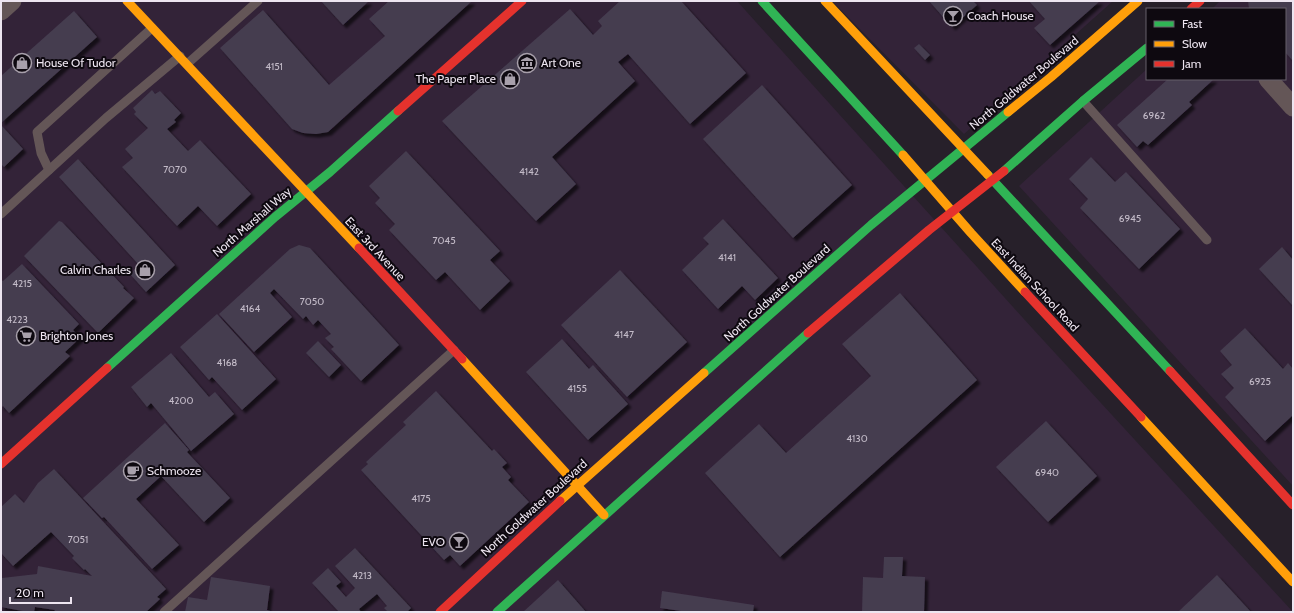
<svg xmlns="http://www.w3.org/2000/svg" width="1294" height="613" viewBox="0 0 1294 613" font-family="Cabin,sans-serif">
	<style>
		.built { fill: #332338 }
		.building { fill: #453c4f; filter: url(#shadow) }
		.lines { fill: none; stroke-linecap: round; stroke-linejoin: round }
		.lane { stroke: #645657; stroke-width: 9 }
		.street { stroke: #645657; stroke-width: 19 }
		.fast { stroke: #30b455; stroke-width: 9 }
		.slow { stroke: #ff9f0a; stroke-width: 9 }
		.jam { stroke: #e5322d; stroke-width: 9 }
		.labels { text-anchor: middle; stroke-width: 4; stroke-linejoin: round; paint-order: stroke }
		.number-label { font-size: 10px; fill: #c3bbc8 }
		.poi-label { font-size: 12px; fill: #ede5f0; stroke: #0e0910; text-anchor: start }
		.street-label { font-size: 12px; fill: #ede5f0; stroke: #0e0910 }
	</style>
	<defs>
		<filter id="shadow"><feDropShadow dx="3.5" dy="3.5" stdDeviation="1" flood-color="#0009"/></filter>
	</defs>
	<rect width="100%" height="100%" fill="#27202a"/>
	<g class="built">
		<polygon points="1,1 737,1 1033,329 1293,612 1,612"/>
		<polygon points="832,1 1113,1 964,134"/>
		<polygon points="1220,1 1293,1 1293,486 1019,186 1147,69 1147,79 1285,79 1285,9 1212,9"/>
	</g>
	<g class="building">
		<polygon points="321,1 369,1 343,25"/>
		<polygon points="389,1 472,1 328,132 316,134 303,133 292,129 220,48 263,10 329,85 385,36 369,19"/>
		<polygon points="620,1 681,1 746,73 690,124 628,54 618,62 635,81 552,157 576,184 536,221 442,121 570,9 593,35 602,26 598,21"/>
		<polygon points="929,1 973,1 977,5 952,27"/>
		<polygon points="1029,1 1100,1 1050,45 1034,28 1045,19"/>
		<polygon points="1248,1 1293,1 1293,61 1285,52 1285,9 1249,9"/>
		<polygon points="74,11 97,37 1,123 1,76"/>
		<polygon points="919,44 930,55 925,60 914,48"/>
		<polygon points="1168,79 1214,79 1189,102 1192,105 1148,145 1143,141 1137,147 1117,125"/>
		<polygon points="762,85 852,185 793,238 703,139"/>
		<polygon points="152,90 155,94 160,91 181,113 174,120 176,122 167,129 188,151 200,140 251,194 217,226 198,206 177,226 122,167 133,158 125,149 148,128 134,114 136,112 133,108"/>
		<polygon points="1,125 23,149 4,167 1,164"/>
		<polygon points="406,151 500,251 490,260 510,281 480,310 445,272 436,280 389,230 395,224 375,203 380,198 369,186"/>
		<polygon points="1091,157 1115,182 1126,172 1180,229 1139,269 1080,208 1088,199 1069,179"/>
		<polygon points="78,159 175,265 146,292 130,274 139,265 59,177"/>
		<polygon points="723,219 778,278 755,300 742,286 718,309 682,270 709,244 703,238"/>
		<polygon points="59,221 62,222 124,287 123,288 134,298 98,333 24,256"/>
		<polygon points="299,245 310,248 399,345 361,381 331,349 334,347 325,338 331,334 318,320 313,325 306,316 303,319 274,289 270,293 292,317 254,352 219,314 290,249"/>
		<polygon points="1282,247 1293,260 1293,306 1259,269"/>
		<polygon points="22,264 79,324 73,330 80,338 65,352 70,356 9,413 3,406 1,408 1,280 3,281"/>
		<polygon points="620,270 687,342 627,397 561,325"/>
		<polygon points="900,293 977,380 780,557 705,473 759,424 786,453 871,376 842,344"/>
		<polygon points="217,314 276,379 242,410 212,377 209,380 180,347"/>
		<polygon points="1245,328 1283,369 1288,363 1293,369 1293,415 1265,441 1225,397 1234,388 1221,374 1232,365 1220,351"/>
		<polygon points="562,339 589,369 593,365 628,404 588,440 526,372"/>
		<polygon points="318,341 341,365 329,377 306,353"/>
		<polygon points="171,353 209,397 215,392 234,414 191,451 151,403 147,407 131,387"/>
		<polygon points="436,391 492,451 494,449 507,463 502,467 511,477 508,480 529,502 460,566 450,555 444,560 361,470 368,464 366,462 406,425 403,422"/>
		<polygon points="1046,421 1097,476 1048,522 996,467"/>
		<polygon points="165,423 189,450 187,452 230,498 204,522 161,476 136,499 179,545 152,569 104,517 102,518 83,498"/>
		<polygon points="54,469 166,589 157,597 160,599 146,612 54,612 55,610 35,607 34,612 28,612 1,607 1,578 2,578 37,574 38,566 92,576 85,569 84,570 72,558 74,556 51,532 13,566 2,554 1,555 1,507 15,494 24,503 38,483"/>
		<polygon points="355,548 411,608 407,612 388,612 384,608 387,606 377,594 359,609 361,612 339,612 312,583 328,568 341,582 336,586 346,597 355,588 335,566"/>
		<polygon points="884,557 903,557 902,576 925,577 924,612 862,612 863,577 883,578"/>
		<polygon points="1217,575 1251,612 1178,612"/>
		<polygon points="211,577 270,586 267,610 274,612 185,612 188,597 207,600"/>
		<polygon points="558,580 586,612 523,612"/>
		<polygon points="662,591 754,605 753,612 688,612 660,608"/>
	</g>
	<g class="lines">
		<g class="lane">
			<polyline points="187,64 258,1"/>
			<polyline points="1083,101 1207,240"/>
			<polyline points="49,170 41,153 37,132 152,28"/>
			<polyline points="1,214 106,118 180,56"/>
			<polyline points="164,612 454,350"/>
		</g>
		<g class="street">
			<polyline points="1,11 12,1"/>
			<polyline points="1268,79 1293,107"/>
		</g>
		<g class="fast">
			<polyline points="762,1 903,155"/>
			<polyline points="1004,171 1083,101 1147,48"/>
			<polyline points="988,175 1170,371"/>
			<polyline points="107,368 275,217 330,172 398,111"/>
			<polyline points="704,373 871,225 1008,112"/>
			<polyline points="497,612 808,333"/>
		</g>
		<g class="slow">
			<polyline points="127,1 359,248"/>
			<polyline points="825,1 988,175"/>
			<polyline points="1008,112 1051,77 1138,1"/>
			<polyline points="903,155 971,233 1025,292"/>
			<polyline points="462,359 604,515"/>
			<polyline points="1141,417 1293,582"/>
			<polyline points="560,501 704,373"/>
		</g>
		<g class="jam">
			<polyline points="1191,9 1200,1"/>
			<polyline points="398,111 522,1"/>
			<polyline points="359,248 462,359"/>
			<polyline points="1025,292 1141,417"/>
			<polyline points="808,333 929,230 1004,171"/>
			<polyline points="1170,371 1293,505"/>
			<polyline points="1,464 107,368"/>
			<polyline points="440,612 560,501"/>
		</g>
	</g>
	<defs>
		<g id="bar-ring" transform="scale(1)"><circle r="9.5" fill="#0e0910" stroke="#a8a0ab" stroke-width="1.5"/><path d="M-6-5H6L.8 .8V4.5H3.5V6h-7V4.5H-.8V.8Z" fill="#a8a0ab"/></g>
		<g id="shop-ring" transform="scale(1)"><circle r="9.5" fill="#0e0910" stroke="#a8a0ab" stroke-width="1.5"/><path d="M-5-2.5h2.3a2.7 3.5 0 0 1 5.4 0H5L5.5 6h-11ZM-1.5-2.5h3a1.5 2.3 0 0 0-3 0Z" fill="#a8a0ab"/></g>
		<g id="museum-ring" transform="scale(1)"><circle r="9.5" fill="#0e0910" stroke="#a8a0ab" stroke-width="1.5"/><path d="M0-6L6-3V-2H-6V-3ZM-5-1h2V3h-2ZM-1-1h2V3h-2ZM3-1h2V3H3ZM-6 4H6V6H-6Z" fill="#a8a0ab"/></g>
		<g id="supermarket-ring" transform="scale(1)"><circle r="9.5" fill="#0e0910" stroke="#a8a0ab" stroke-width="1.5"/><path d="M-6-5.5h2.5l.6 2H6L4.5 2H-2.5L-4.4-4H-6ZM-1.5 3.2a1.3 1.3 0 1 0 .1 0ZM3 3.2a1.3 1.3 0 1 0 .1 0Z" fill="#a8a0ab"/></g>
		<g id="cafe-ring" transform="scale(1)"><circle r="9.5" fill="#0e0910" stroke="#a8a0ab" stroke-width="1.5"/><path d="M-5.5-4.5H6V0H3Q3 3.5 0 3.5H-2.5Q-5.5 3.5-5.5 0ZM3-3.2v2h1.7v-2ZM-6 4.5H4V6H-6Z" fill="#a8a0ab"/></g>
	</defs>
	<g fill-rule="evenodd">
		<use href="#bar-ring" x="953" y="16"/>
		<use href="#shop-ring" x="22" y="63"/>
		<use href="#museum-ring" x="527" y="63"/>
		<use href="#shop-ring" x="510" y="79"/>
		<use href="#shop-ring" x="145" y="270"/>
		<use href="#supermarket-ring" x="26" y="336"/>
		<use href="#cafe-ring" x="133" y="471"/>
		<use href="#bar-ring" x="459" y="542"/>
	</g>
	<g class="labels">
		<g class="number-label">
			<text x="274" y="70">4151</text>
			<text x="1154" y="119">6962</text>
			<text x="175" y="173">7070</text>
			<text x="529" y="175">4142</text>
			<text x="1130" y="222">6945</text>
			<text x="444" y="244">7045</text>
			<text x="727" y="261">4141</text>
			<text x="22" y="287">4215</text>
			<text x="312" y="305">7050</text>
			<text x="250" y="312">4164</text>
			<text x="17" y="323">4223</text>
			<text x="624" y="338">4147</text>
			<text x="227" y="366">4168</text>
			<text x="1260" y="385">6925</text>
			<text x="577" y="392">4155</text>
			<text x="181" y="404">4200</text>
			<text x="857" y="442">4130</text>
			<text x="1047" y="476">6940</text>
			<text x="421" y="502">4175</text>
			<text x="78" y="543">7051</text>
			<text x="362" y="579">4213</text>
		</g>
		<g class="poi-label">
			<text x="967" y="20">Coach House</text>
			<text x="36" y="67">House Of Tudor</text>
			<text x="541" y="67">Art One</text>
			<text x="496" y="83" text-anchor="end">The Paper Place</text>
			<text x="131" y="274" text-anchor="end">Calvin Charles</text>
			<text x="40" y="340">Brighton Jones</text>
			<text x="147" y="475">Schmooze</text>
			<text x="445" y="546" text-anchor="end">EVO</text>
		</g>
		<g class="street-label">
			<text transform="translate(1024 83) rotate(-40)" y="4">North Goldwater Boulevard</text>
			<text transform="translate(252 222) rotate(-41)" y="4">North Marshall Way</text>
			<text transform="translate(375 249) rotate(47)" y="4">East 3rd Avenue</text>
			<text transform="translate(1035 285) rotate(47)" y="4">East Indian School Road</text>
			<text transform="translate(777 293) rotate(-42)" y="4">North Goldwater Boulevard</text>
			<text transform="translate(534 508) rotate(-42)" y="4">North Goldwater Boulevard</text>
		</g>
	</g>
	<rect width="1294" height="613" fill="none" stroke="#ede5f0" stroke-width="4"/>
	<rect x="1146" y="8" width="140" height="72" fill="#0e0910" stroke="#67616a"/>
	<rect x="1154" y="21" width="20" height="6" fill="#30b455" stroke="#67616a"/>
	<text x="1182" y="28" font-size="12" fill="#ede5f0">Fast</text>
	<rect x="1154" y="41" width="20" height="6" fill="#ff9f0a" stroke="#67616a"/>
	<text x="1182" y="48" font-size="12" fill="#ede5f0">Slow</text>
	<rect x="1154" y="61" width="20" height="6" fill="#e5322d" stroke="#67616a"/>
	<text x="1182" y="68" font-size="12" fill="#ede5f0">Jam</text>
	<path d="M10 597v6h61v-6" fill="none" stroke="#ede5f0" stroke-width="2"/>
	<text x="16" y="597" font-size="12" fill="#ede5f0" stroke="#0e0910" stroke-width="3" paint-order="stroke">20 m</text>
</svg>
